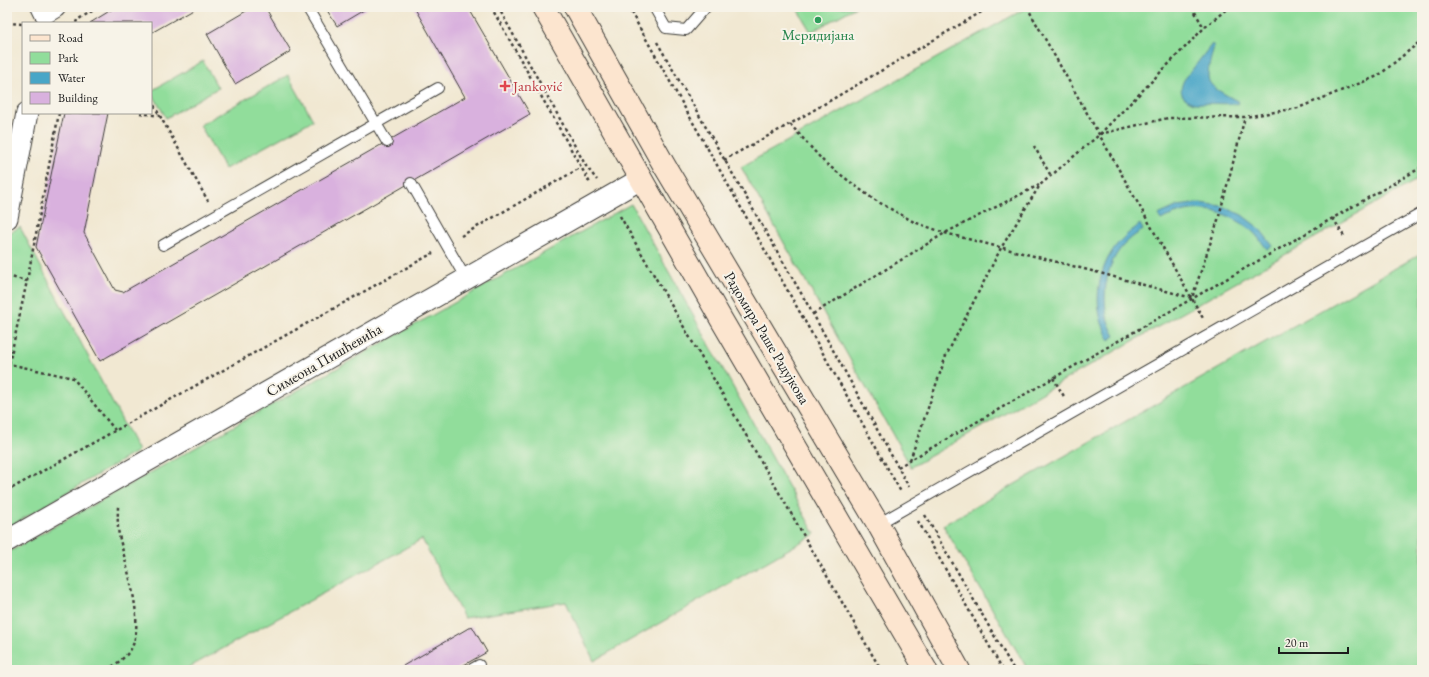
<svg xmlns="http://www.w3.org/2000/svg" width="1429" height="677" viewBox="0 0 1429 677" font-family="'EB Garamond',serif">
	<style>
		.green { fill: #91dd9b; stroke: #567c5c }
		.water { fill: #48a6c7; stroke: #326172 }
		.building { fill: #d9b1de }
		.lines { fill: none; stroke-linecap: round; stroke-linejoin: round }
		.lane-casing { stroke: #3c3b37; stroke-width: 12 }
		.street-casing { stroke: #3c3b37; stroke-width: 23 }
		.secondary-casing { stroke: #3c3b37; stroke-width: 24 }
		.path { stroke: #3c3b37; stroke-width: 2.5; stroke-dasharray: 3 3; stroke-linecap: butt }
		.lane { stroke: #fff; stroke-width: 10 }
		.street { stroke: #fff; stroke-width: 21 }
		.secondary { stroke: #fce5cf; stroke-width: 22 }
		.leisure-dot { fill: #2e9e5b; stroke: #f7f3e8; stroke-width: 1.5 }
		.health-dot { fill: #e0444e; stroke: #f7f3e8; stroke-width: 1.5 }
		.labels { text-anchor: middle; stroke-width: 4; stroke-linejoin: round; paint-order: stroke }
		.leisure-label { font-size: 15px; fill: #27864d; stroke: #f7f3e8 }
		.health-label { font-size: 15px; fill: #be3a42; stroke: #f7f3e8; text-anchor: start }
		.street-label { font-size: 15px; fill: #1c1c1c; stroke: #f7f3e8 }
	</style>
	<rect width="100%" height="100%" fill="#f7f3e8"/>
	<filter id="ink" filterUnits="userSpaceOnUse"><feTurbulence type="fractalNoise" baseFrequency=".025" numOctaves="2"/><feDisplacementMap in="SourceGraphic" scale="8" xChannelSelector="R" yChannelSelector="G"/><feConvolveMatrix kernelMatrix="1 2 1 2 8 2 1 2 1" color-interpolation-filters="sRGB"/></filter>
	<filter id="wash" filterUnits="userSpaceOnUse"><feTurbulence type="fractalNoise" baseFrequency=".012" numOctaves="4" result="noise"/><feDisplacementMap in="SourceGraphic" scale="16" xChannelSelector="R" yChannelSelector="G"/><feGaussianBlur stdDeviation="0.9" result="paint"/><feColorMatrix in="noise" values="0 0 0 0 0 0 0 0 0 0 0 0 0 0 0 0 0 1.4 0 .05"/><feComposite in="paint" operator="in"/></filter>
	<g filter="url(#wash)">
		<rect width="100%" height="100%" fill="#f1e8d2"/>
		<g class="green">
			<polygon points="796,7 856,7 811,32"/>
			<polygon points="1028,7 1422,7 1422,177 911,467 741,167"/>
			<polygon points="203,61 218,88 166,118 151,91"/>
			<polygon points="288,75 313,120 225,169 200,125"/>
			<polygon points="631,204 815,534 594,661 566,602 464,618 422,539 184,670 7,670 7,553"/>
			<polygon points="20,227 138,451 7,528 7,234"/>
			<polygon points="1422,253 1422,670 1028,670 943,525"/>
		</g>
		<g class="water">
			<path d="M1212,44L1214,46C1204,86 1203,82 1239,102L1238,104L1194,103C1182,99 1178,92 1184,80Z"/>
			<path d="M1200,203L1222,206L1242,215L1259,228L1273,246L1267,249C1262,243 1258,237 1253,232C1233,214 1204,204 1178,213C1172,215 1166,217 1161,220L1158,215L1178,206Z"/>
			<path d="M1140,224L1143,230C1138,233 1132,237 1128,241C1107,259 1102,290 1107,316C1108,323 1112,330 1115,336L1109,340C1106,333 1103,327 1101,320C1093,292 1102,258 1123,238C1128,233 1134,229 1140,224Z"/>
		</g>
		<g id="blocks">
			<g class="building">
				<polygon points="116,7 197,7 151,33 151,23 90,23"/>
				<polygon points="253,7 265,7 291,51 235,84 207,34"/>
				<polygon points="325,7 369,7 337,26"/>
				<polygon points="414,7 468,7 530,114 100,361 36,247 64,113 108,113 84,233 115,290 123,292 465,97"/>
				<polygon points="472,626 487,652 455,670 396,670"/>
			</g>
		</g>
	</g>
	<g filter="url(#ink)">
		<use href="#blocks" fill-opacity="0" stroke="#3c3b37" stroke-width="1"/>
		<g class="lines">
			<g class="lane-casing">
				<g id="lane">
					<polyline points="307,7 387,142"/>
					<polyline points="654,7 666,28 686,30 706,7"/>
					<polyline points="411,183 466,279"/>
					<polyline points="163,245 438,88"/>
					<polyline points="878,524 1422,213"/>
					<polyline points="470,670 479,665"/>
				</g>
			</g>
			<g class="street-casing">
				<g id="street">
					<polyline points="42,7 45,13 55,7"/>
					<polyline points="7,218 27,113"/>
					<polyline points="7,541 641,179"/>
				</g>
			</g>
			<g class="secondary-casing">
				<g id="secondary">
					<polyline points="543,7 721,319 926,670"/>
					<polyline points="575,7 664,165 878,524 959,670"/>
				</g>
			</g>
			<g class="path">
				<polyline points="491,7 590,183"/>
				<polyline points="498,7 586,166 597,180"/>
				<polyline points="628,7 901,492"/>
				<polyline points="1027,7 1204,320"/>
				<polyline points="1192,7 1204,28"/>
				<polyline points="7,14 8,7"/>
				<polyline points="7,23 23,24"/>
				<polyline points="76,23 77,20 99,7"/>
				<polyline points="657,42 813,314 909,487"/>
				<polyline points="151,100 208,201"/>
				<polyline points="140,113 160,116"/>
				<polyline points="790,124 825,163 873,199 914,222 945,233 1096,272 1192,298 1218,220 1245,117"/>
				<polyline points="1100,134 1168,118 1245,117 1298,108 1378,76 1422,40"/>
				<polyline points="1034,146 1051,176"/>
				<polyline points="724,160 790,124 990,7"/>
				<polyline points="620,216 881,670"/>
				<polyline points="1333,218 1345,238"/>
				<polyline points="461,236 580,168"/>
				<polyline points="7,276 27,281 9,364"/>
				<polyline points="27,281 59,113"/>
				<polyline points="813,314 945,233 1039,185"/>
				<polyline points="7,372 9,364 73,378 115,430"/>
				<polyline points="1053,378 1065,398"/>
				<polyline points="910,460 946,356 1001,248 1040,185 1099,135 1204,28 1229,7"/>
				<polyline points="898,467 1422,167"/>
				<polyline points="7,491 433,253"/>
				<polyline points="925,515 1014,670"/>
				<polyline points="918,521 1003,670"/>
				<path d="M107,670C115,665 129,655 132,647C145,620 125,564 119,535C117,525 118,514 118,504"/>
			</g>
			<use href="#lane" class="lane"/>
			<use href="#street" class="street"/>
			<use href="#secondary" class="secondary"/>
		</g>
	</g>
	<circle class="leisure-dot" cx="818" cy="20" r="4"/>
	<path class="health-dot" d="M503 80h4v4h4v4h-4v4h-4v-4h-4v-4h4z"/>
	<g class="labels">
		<g class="leisure-label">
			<text x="818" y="40">Меридијана</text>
		</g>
		<g class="health-label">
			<text x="513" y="91">Janković</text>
		</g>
		<g class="street-label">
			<text transform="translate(767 338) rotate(59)" y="5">Радомира Раше Радујкова</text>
			<text transform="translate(324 360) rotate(-30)" y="5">Симеона Пишћевића</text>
		</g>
	</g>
	<rect width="1429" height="677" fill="none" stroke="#f7f3e8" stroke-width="24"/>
	<rect x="22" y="22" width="130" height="92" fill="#f7f3e8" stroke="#9f9d96"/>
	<rect x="30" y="35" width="20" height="6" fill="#fce5cf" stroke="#9f9d96"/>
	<text x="58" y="42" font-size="12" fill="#1c1c1c">Road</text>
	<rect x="30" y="52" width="20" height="12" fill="#91dd9b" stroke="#9f9d96"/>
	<text x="58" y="62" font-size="12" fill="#1c1c1c">Park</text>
	<rect x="30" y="72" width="20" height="12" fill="#48a6c7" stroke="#9f9d96"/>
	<text x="58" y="82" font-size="12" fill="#1c1c1c">Water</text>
	<rect x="30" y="92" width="20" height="12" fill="#d9b1de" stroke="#9f9d96"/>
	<text x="58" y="102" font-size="12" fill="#1c1c1c">Building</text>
	<path d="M1279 647v6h69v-6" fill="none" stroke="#1c1c1c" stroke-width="2"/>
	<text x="1285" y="647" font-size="12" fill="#1c1c1c" stroke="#f7f3e8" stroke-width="3" paint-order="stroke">20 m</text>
</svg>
